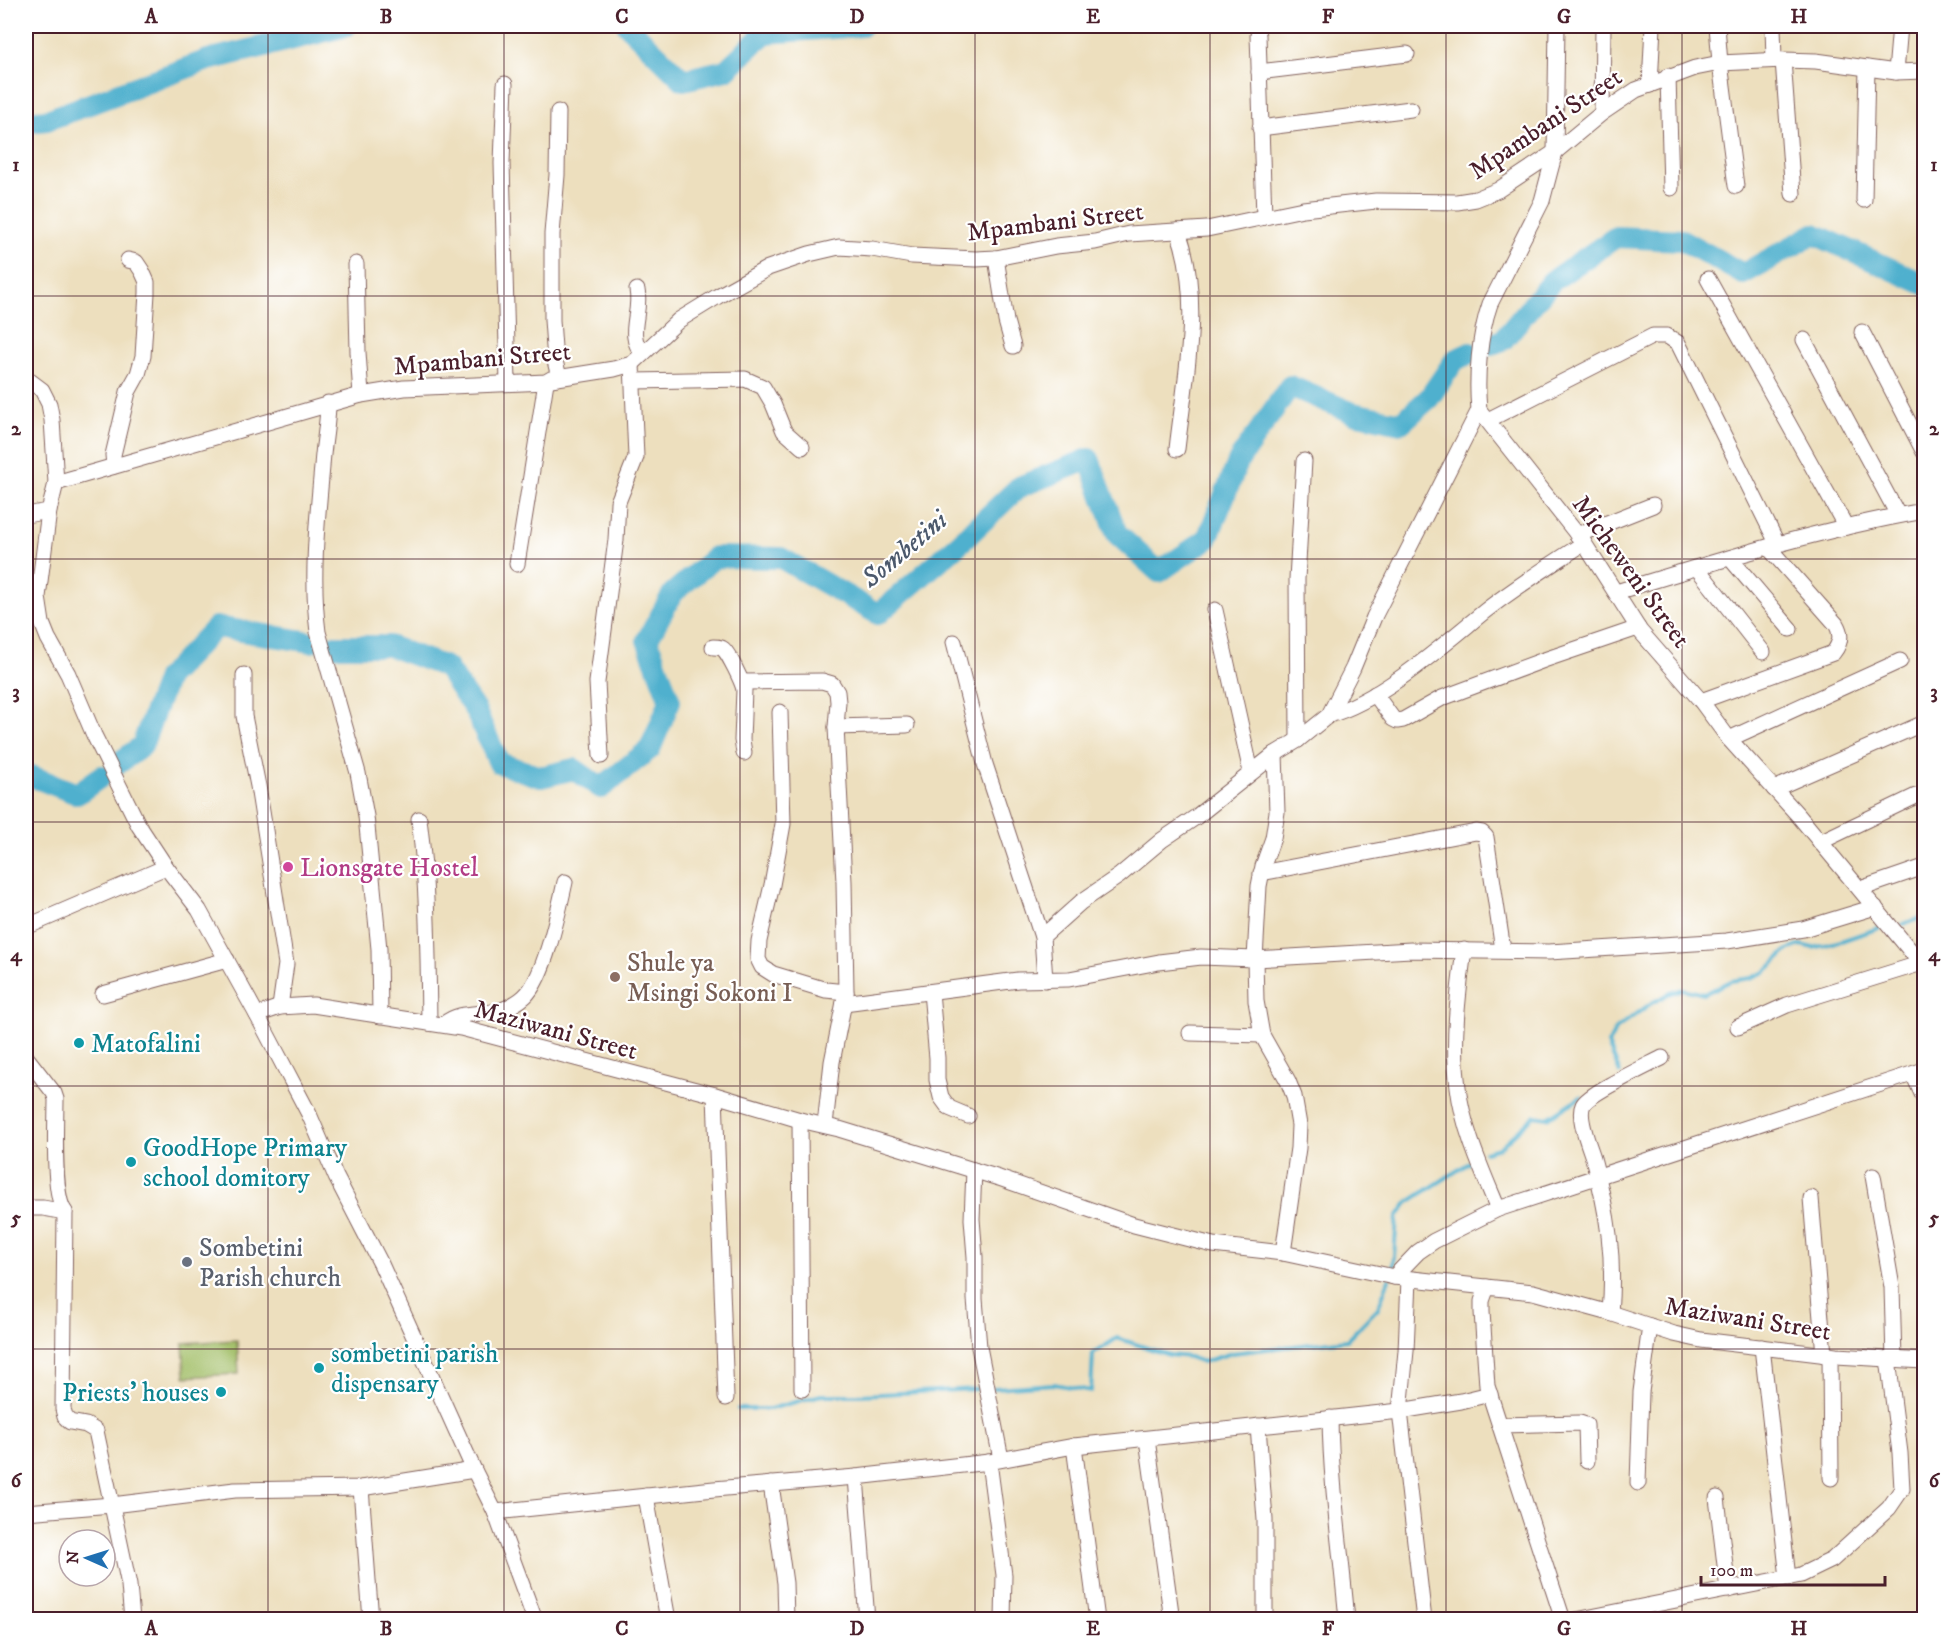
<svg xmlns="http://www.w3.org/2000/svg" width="1950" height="1645" viewBox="0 0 1950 1645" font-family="'IM FELL DW Pica',serif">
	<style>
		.garden { fill: #a1be66; stroke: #766e48; stroke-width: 1.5 }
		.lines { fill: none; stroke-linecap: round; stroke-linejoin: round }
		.stream { stroke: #4fb0ce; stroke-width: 4 }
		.river { stroke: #4fb0ce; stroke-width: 22 }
		.minor-casing { stroke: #83625e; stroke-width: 17 }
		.minor { stroke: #fff; stroke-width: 15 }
		.grid { fill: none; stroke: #4a1f2b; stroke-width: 1.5; stroke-opacity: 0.55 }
		.hotel-dot { fill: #d1479c; stroke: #fff; stroke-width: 2 }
		.education-dot { fill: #8d6e63; stroke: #fff; stroke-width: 2 }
		.culture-dot { fill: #0f9aa8; stroke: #fff; stroke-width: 2 }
		.worship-dot { fill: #6b7280; stroke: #fff; stroke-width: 2 }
		.labels { text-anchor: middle; stroke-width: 4.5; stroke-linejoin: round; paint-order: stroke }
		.street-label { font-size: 26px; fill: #4a1f2b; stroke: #fff }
		.hotel-label { font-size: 26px; fill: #b23c85; stroke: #fff; text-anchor: start }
		.education-label { font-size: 26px; fill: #785e54; stroke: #fff; text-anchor: start }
		.culture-label { font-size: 26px; fill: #0d838f; stroke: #fff; text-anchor: start }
		.worship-label { font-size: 26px; fill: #5b616d; stroke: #fff; text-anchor: start }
		.water-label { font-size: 27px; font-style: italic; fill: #4c596c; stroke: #fff }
		.neatline { fill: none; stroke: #4a1f2b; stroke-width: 2 }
		.grid-label { font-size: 20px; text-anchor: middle; font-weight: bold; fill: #4a1f2b }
	</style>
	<rect width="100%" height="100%" fill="#fff"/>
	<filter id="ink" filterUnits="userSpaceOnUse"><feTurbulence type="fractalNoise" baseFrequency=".0167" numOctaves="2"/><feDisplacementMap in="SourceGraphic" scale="12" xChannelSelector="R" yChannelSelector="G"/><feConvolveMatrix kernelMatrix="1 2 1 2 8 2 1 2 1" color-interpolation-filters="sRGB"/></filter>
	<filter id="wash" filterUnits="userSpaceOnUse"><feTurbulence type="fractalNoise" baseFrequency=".008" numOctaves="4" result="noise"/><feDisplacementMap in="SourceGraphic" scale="24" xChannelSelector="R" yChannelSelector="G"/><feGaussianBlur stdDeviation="1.35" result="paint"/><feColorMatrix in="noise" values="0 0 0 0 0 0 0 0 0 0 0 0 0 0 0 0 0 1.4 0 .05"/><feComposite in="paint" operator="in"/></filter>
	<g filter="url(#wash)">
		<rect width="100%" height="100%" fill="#eddfbe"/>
		<polygon class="garden" points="237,1340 239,1374 185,1377 183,1343"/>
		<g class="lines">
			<g class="stream">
				<polyline points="1903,924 1924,917"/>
				<polyline points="1620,1073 1608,1044 1616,1029 1650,1004 1668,994 1683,989 1704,994 1731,981 1751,978 1765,972 1788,950 1801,945 1813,948 1841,941 1879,928"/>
				<polyline points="1485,1152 1499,1148 1534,1116 1548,1118 1581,1097"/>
				<polyline points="1393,1269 1397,1217 1407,1203 1469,1163"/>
				<polyline points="994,1388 1054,1384 1091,1391 1093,1354 1117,1338 1169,1355 1189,1357 1203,1362 1232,1353 1347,1340 1378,1308 1389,1279"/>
				<polyline points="738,1409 770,1409 821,1395 860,1395 977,1389"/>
			</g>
			<g class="river">
				<polyline points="628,26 683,80 726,70 765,33 861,26"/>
				<polyline points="26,122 47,120 208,60 346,26"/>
				<polyline points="1492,344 1503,340 1552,281 1616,237 1682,240 1743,274 1814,234 1924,284"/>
				<polyline points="332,646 389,646 446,667 475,710 499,763 541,777 574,769 601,788 650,749 670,701 647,640 673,593 715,557 781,558 878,614 961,542 1019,487 1089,459 1117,534 1159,572 1207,539 1239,460 1290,386 1353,413 1401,423 1429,398 1455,360 1470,353"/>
				<polyline points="120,762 142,746 167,678 216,627 311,642"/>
				<polyline points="26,774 77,794 102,776"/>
			</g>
		</g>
	</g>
	<g filter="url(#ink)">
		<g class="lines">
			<g class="minor-casing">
				<g id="minor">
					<path d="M1557,26L1555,152L1542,201L1490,304C1479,335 1476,378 1479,410L1584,543L1640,631L1701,701L1729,739L1798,815L1924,967"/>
					<polyline points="1717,26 1720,63 1736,186"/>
					<polyline points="1773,26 1774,60"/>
					<polyline points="1258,35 1264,217"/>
					<polyline points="1783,60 1793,194"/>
					<polyline points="1259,72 1407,54"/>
					<polyline points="1896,72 1900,26"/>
					<polyline points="1668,76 1671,188"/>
					<polyline points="505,84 502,163 508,383"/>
					<polyline points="1650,85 1653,26"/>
					<polyline points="558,112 557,175 552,234 552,320 555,361 559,377"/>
					<polyline points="1602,113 1603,26"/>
					<polyline points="1260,128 1411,109"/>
					<polyline points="1864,200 1867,68"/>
					<polyline points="996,258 1006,321 1013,346"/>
					<polyline points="356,264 358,352 361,395"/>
					<polyline points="1708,279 1846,527"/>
					<path d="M637,290C642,312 625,336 643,353"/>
					<polyline points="1862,332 1924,452"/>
					<polyline points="1804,340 1898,515"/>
					<polyline points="26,378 42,390 49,404 52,420 56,483 49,511 38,597 42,623 48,638 68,674 94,735 139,826 166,867 199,910 257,1015 309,1114 336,1177 381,1264 474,1470 495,1512 535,1620"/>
					<polyline points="634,381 745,379 763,387 773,404 784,431 802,447"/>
					<path d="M328,403C328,425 323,445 322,467C317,522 311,578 318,632L358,773L366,816L379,949L380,1016"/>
					<polyline points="1488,420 1653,336 1667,336 1678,343 1778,545"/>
					<path d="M1177,449C1185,378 1203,300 1178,231"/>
					<polyline points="114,466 113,455 128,392 138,374 143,356 147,293 147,282 142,271 136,262 128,260"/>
					<polyline points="56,483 361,395 404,388 546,382 551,379 614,369 632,364 679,320 718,296 768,268 809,254 839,247 872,249 912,256 976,259 996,258 1056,246 1095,242 1129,234 1207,229 1303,209 1376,201 1457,202 1476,199 1498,190 1555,152 1602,113 1636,90 1695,68 1720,63 1783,60 1816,61 1896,72 1924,71"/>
					<polyline points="26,515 49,511"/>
					<polyline points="1577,535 1653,505"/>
					<polyline points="1730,558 1790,629"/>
					<polyline points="517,564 546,382"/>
					<polyline points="1697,568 1763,652"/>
					<path d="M1616,592C1717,561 1820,529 1924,511"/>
					<polyline points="1215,610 1251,772"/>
					<polyline points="954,642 985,764 1042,937 1045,980"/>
					<path d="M713,647C717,647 721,647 723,649C728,652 743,683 744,690L742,740L744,753"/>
					<polyline points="244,675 244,716 258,786 286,964 280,1007"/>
					<polyline points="742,682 822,681 832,684 837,692 838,702 836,727 844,882 846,992 832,1062 825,1125"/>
					<polyline points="1375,694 1393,719 1397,721 1403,720 1442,698 1544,660 1638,628"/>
					<path d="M1701,701L1833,653C1841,643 1842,634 1836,624L1768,547"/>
					<polyline points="780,712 783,824 772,885 759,941 758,959 762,967 773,974 826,990 846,992"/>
					<path d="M1329,715C1382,700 1442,646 1485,611C1517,586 1551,565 1584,543"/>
					<polyline points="836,727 907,725"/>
					<polyline points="1729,739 1900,661"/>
					<polyline points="1298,740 1297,579 1304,461"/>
					<polyline points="1275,754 1277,812 1273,838 1263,866 1259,886 1255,959 1256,1001 1262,1035 1288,1081 1294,1096 1299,1125 1298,1148 1283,1253"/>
					<polyline points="601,756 597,682 600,660 616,540 618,502 636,457 632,364"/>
					<polyline points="1774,789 1924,723"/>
					<path d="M419,819C428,887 428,955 429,1023"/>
					<polyline points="1820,842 1916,796"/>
					<polyline points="1261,873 1476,832 1482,833 1486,837 1503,950"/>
					<polyline points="1860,889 1924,867"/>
					<polyline points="26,927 166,867"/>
					<polyline points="1042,937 1081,902 1119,876 1162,840 1196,817 1275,754 1298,740 1329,715 1353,668 1374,617 1479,410"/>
					<path d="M1464,950C1458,995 1452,1041 1458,1087C1463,1129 1482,1170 1498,1209"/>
					<polyline points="931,992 937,1058 937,1080 941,1097 949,1108 968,1116"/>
					<polyline points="103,994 227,960"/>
					<polyline points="844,1003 1018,980 1069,979 1159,962 1201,957 1255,959 1411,950 1549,952 1727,941 1803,929 1875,907"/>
					<polyline points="257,1015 280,1007 313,1005 461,1028 715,1095 800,1120 839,1129 999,1178 1134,1225 1213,1245 1283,1253 1394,1277 1533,1292 1610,1313 1674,1334 1701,1340 1836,1356 1924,1361"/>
					<path d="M444,1024C460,1010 482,1016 501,1010C508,1008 520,1001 525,996C545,977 559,909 565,882"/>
					<polyline points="1738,1027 1787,1005 1922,963"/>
					<polyline points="1190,1033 1262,1035"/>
					<path d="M26,1057L54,1093L56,1099C56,1123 52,1195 65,1212L63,1409L65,1417L70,1422L86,1425L96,1431L129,1585L132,1620"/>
					<polyline points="1913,1074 1924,1098"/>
					<polyline points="715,1095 726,1398"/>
					<polyline points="800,1120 802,1389"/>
					<polyline points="974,1170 972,1219 975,1257 975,1299 979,1347 1001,1459"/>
					<polyline points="1873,1176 1892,1287 1894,1360"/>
					<polyline points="1811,1198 1824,1355"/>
					<polyline points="26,1208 43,1208 65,1212"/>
					<polyline points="1394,1277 1418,1252 1434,1241 1498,1209 1924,1070"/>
					<polyline points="1409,1279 1406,1351 1400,1411 1424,1620"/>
					<polyline points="1487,1287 1482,1301 1482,1312 1487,1386 1563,1620"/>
					<path d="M1610,1313C1615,1256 1608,1213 1593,1158C1589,1145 1577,1117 1583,1105C1589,1093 1647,1066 1662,1058"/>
					<polyline points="1762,1347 1788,1578"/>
					<polyline points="1830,1355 1831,1478"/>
					<path d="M1330,1418C1331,1486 1341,1552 1347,1620"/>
					<polyline points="1500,1425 1580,1423 1586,1425 1587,1461"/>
					<polyline points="1258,1426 1265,1520 1265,1620"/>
					<polyline points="1147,1439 1172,1620"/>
					<polyline points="1074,1446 1097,1620"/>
					<polyline points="989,1462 1004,1575 1003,1620"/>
					<polyline points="856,1477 867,1620"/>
					<polyline points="1638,1483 1641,1392 1650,1326"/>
					<polyline points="771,1484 785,1583 786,1620"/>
					<polyline points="361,1488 371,1620"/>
					<polyline points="646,1496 668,1620"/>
					<polyline points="1717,1498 1728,1590"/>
					<polyline points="26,1512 112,1505 235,1490 361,1488 474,1470"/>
					<polyline points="495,1512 714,1489 856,1477 989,1462 1074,1446 1400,1411 1461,1401 1490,1394"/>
					<polyline points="1576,1620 1801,1575 1832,1560 1889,1508 1902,1489 1900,1453 1888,1359"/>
				</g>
			</g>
			<use href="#minor" class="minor"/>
		</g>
	</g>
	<path class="grid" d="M268,26V1620M504,26V1620M740,26V1620M975,26V1620M1210,26V1620M1446,26V1620M1682,26V1620M26,296H1924M26,559H1924M26,822H1924M26,1086H1924M26,1349H1924"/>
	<circle class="hotel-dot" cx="288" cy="867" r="6"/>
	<circle class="education-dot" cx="615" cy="977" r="6"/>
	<g class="culture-dot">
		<circle cx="79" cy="1043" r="6"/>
		<circle cx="131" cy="1162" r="6"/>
		<circle cx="319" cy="1368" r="6"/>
		<circle cx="221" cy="1392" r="6"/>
	</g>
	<circle class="worship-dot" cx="187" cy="1262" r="6"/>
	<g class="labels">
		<g class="street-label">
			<text transform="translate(1545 123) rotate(-34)" y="9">Mpambani Street</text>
			<text transform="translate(1055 221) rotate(-7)" y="9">Mpambani Street</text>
			<text transform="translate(482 358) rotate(-5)" y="9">Mpambani Street</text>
			<text transform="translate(1632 571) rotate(54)" y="9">Micheweni Street</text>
			<text transform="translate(556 1029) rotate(15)" y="9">Maziwani Street</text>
			<text transform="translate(1748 1318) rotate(9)" y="9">Maziwani Street</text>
		</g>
		<g class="hotel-label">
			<text x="300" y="876">Lionsgate Hostel</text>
		</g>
		<g class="education-label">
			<text x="627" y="971">Shule ya<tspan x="627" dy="30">Msingi Sokoni I</tspan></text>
		</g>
		<g class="culture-label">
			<text x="91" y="1052">Matofalini</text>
			<text x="143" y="1156">GoodHope Primary<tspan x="143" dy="30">school domitory</tspan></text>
			<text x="331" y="1362">sombetini parish<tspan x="331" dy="30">dispensary</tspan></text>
			<text x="209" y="1401" text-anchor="end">Priests' houses</text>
		</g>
		<g class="worship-label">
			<text x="199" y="1256">Sombetini<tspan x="199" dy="30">Parish church</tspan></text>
		</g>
		<g class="water-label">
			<text transform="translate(904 549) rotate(-40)" y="9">Sombetini</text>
		</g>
	</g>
	<rect width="1950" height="1645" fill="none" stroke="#fff" stroke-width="66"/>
	<g transform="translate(87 1558) rotate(273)"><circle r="28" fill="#ffffff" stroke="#b7a5aa" stroke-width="1.5"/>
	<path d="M0-4.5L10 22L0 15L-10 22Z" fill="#1f6fb2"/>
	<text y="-9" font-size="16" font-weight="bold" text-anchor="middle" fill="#4a1f2b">N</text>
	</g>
	<path d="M1701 1576v9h184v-9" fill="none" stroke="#4a1f2b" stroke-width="3"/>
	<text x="1710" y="1576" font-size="18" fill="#4a1f2b" stroke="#ffffff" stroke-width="4.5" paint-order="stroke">100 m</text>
	<rect x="33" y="33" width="1884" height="1579" class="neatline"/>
	<g class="grid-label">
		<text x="151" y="23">A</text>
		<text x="386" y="23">B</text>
		<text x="622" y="23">C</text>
		<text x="857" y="23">D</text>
		<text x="1093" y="23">E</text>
		<text x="1328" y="23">F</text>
		<text x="1564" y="23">G</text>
		<text x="1799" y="23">H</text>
		<text x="16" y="171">1</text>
		<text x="1934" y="171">1</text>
		<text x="16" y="435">2</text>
		<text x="1934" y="435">2</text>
		<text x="16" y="698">3</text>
		<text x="1934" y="698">3</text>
		<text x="16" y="961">4</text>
		<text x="1934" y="961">4</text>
		<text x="16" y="1224">5</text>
		<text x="1934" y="1224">5</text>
		<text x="16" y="1487">6</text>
		<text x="1934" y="1487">6</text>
		<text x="151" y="1635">A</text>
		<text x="386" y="1635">B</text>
		<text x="622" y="1635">C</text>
		<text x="857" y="1635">D</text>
		<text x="1093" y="1635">E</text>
		<text x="1328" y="1635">F</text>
		<text x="1564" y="1635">G</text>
		<text x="1799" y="1635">H</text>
	</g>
</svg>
